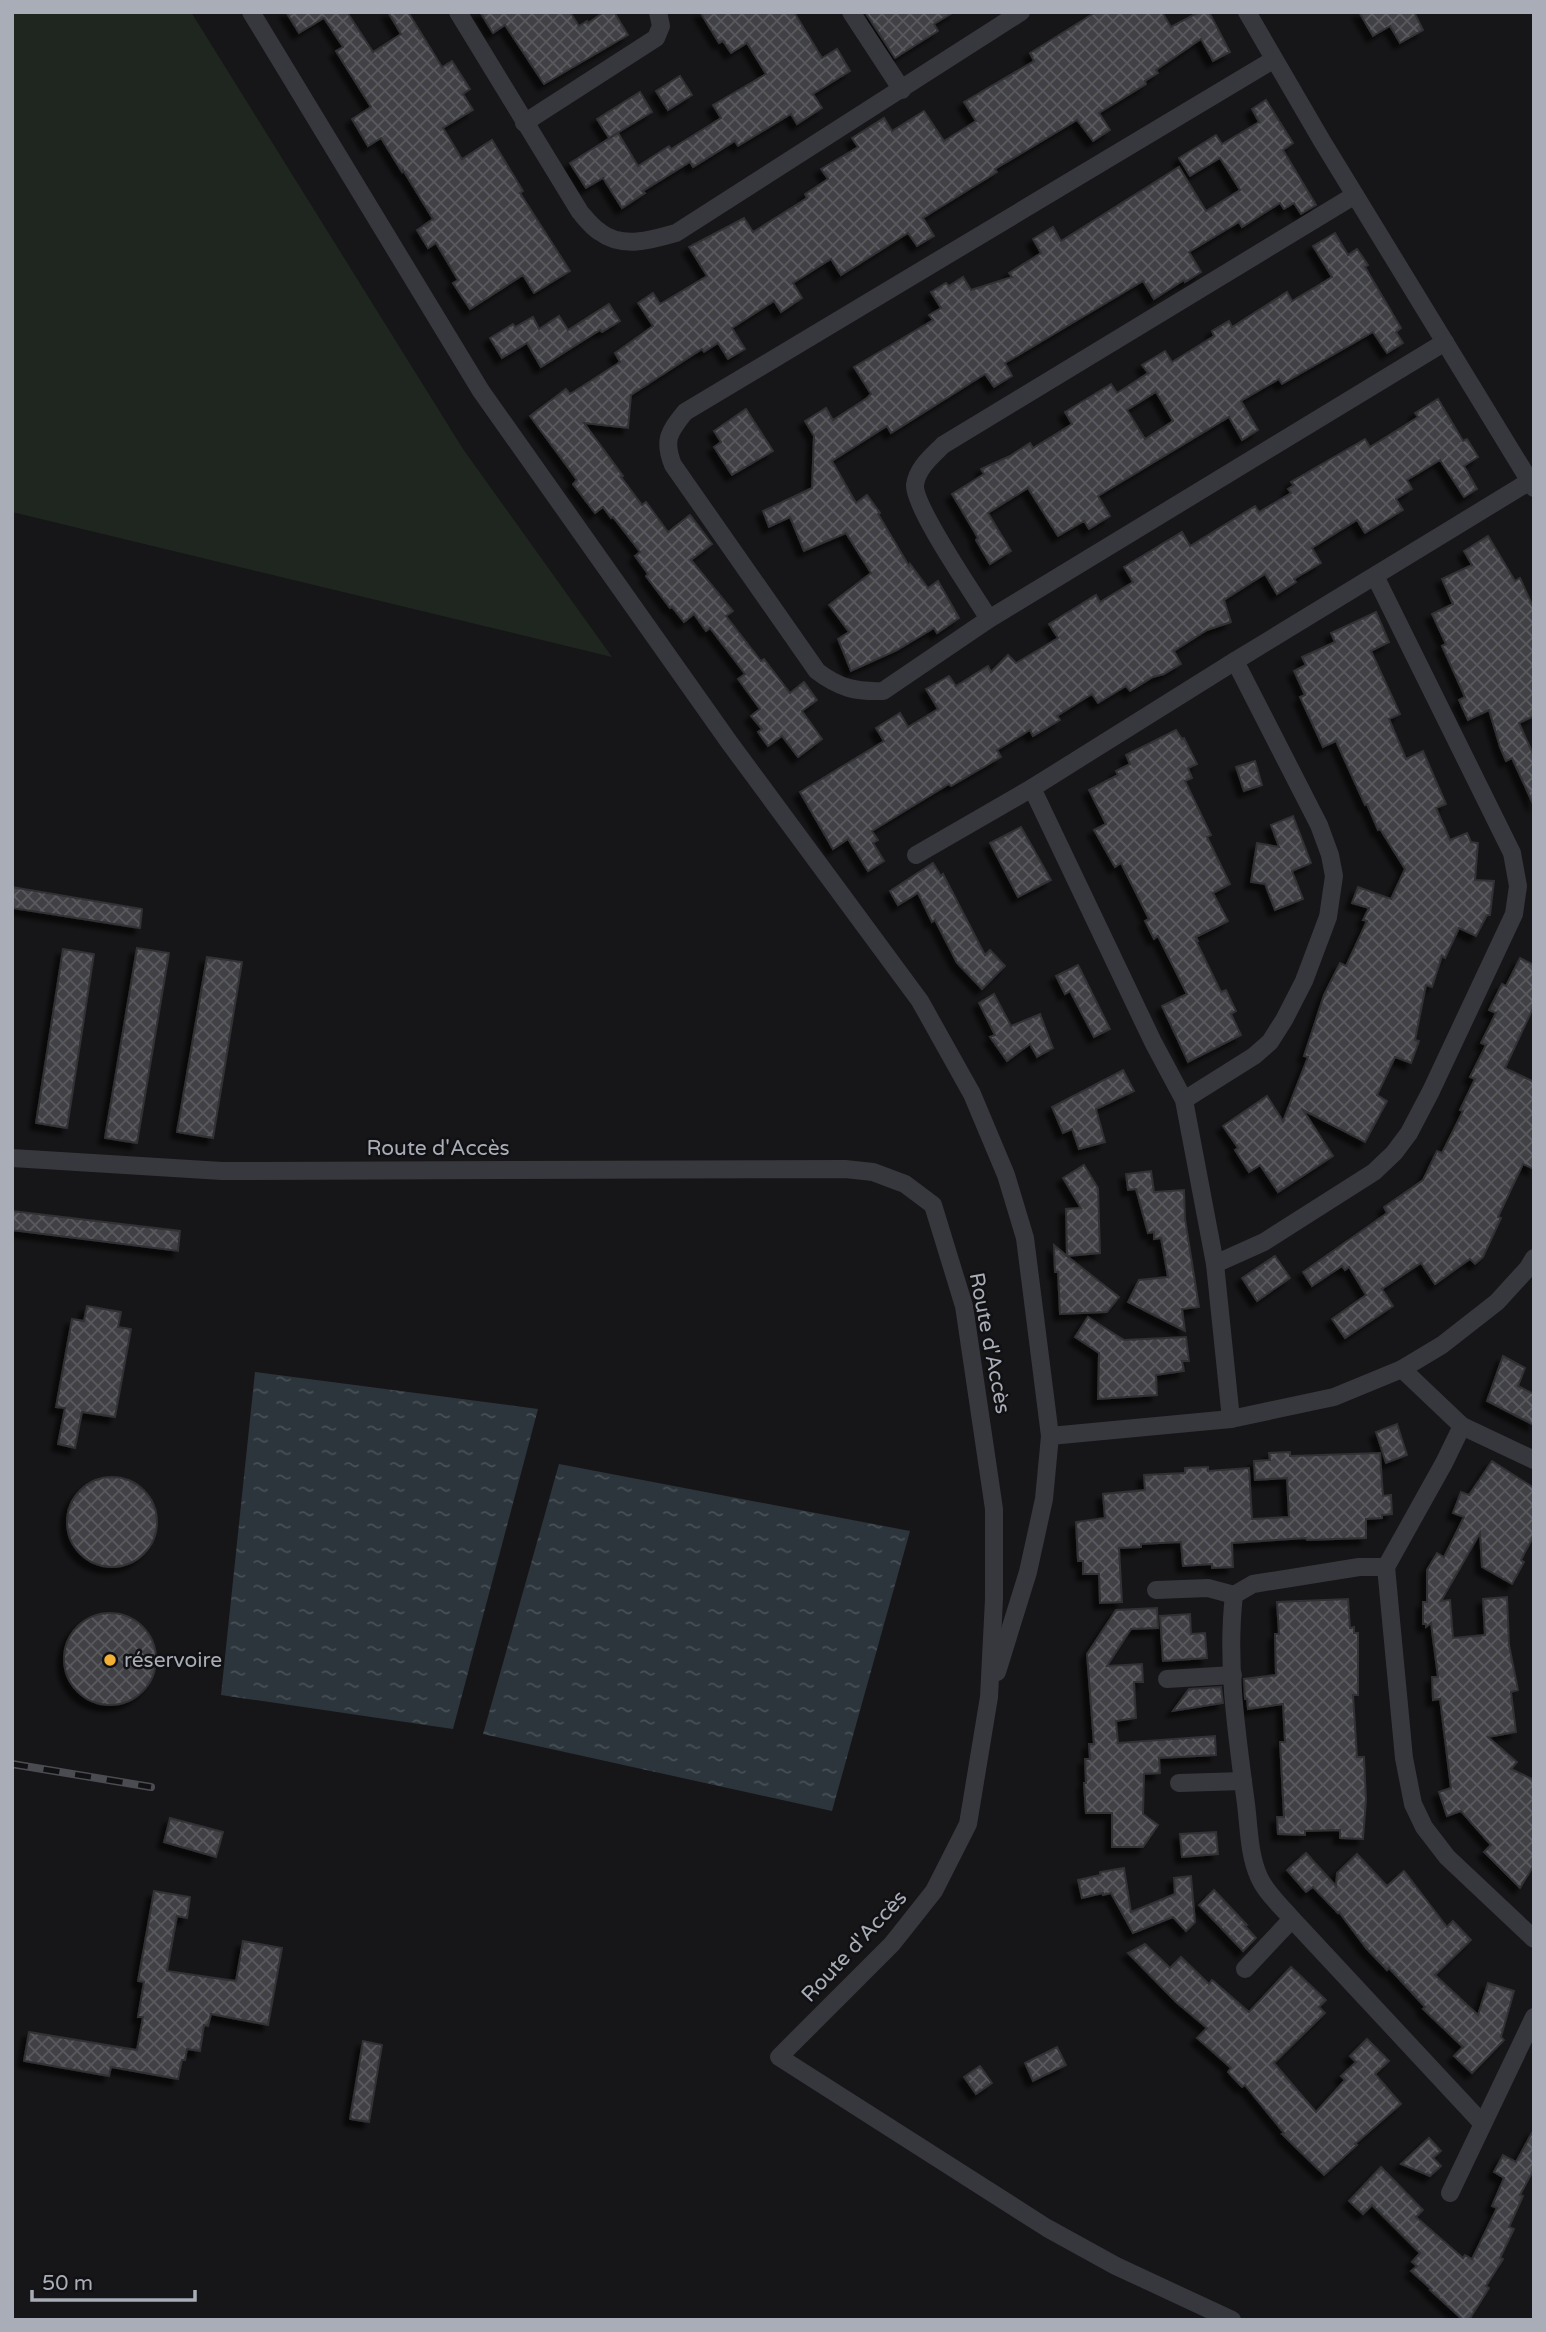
<svg xmlns="http://www.w3.org/2000/svg" width="1546" height="2332" viewBox="0 0 1546 2332" font-family="'Varela Round',sans-serif">
	<style>
		.grass { fill: #1e261f }
		.water { fill: url(#water-ripples) }
		.building { fill: url(#building-cross-hatch); stroke: #303034; stroke-width: 2; fill-rule: evenodd; filter: url(#shadow) }
		.lines { fill: none; stroke-linecap: round; stroke-linejoin: round }
		.street { stroke: #37383d; stroke-width: 18 }
		.rail-casing { stroke: #4a4c52; stroke-width: 8 }
		.rail { stroke: #111113; stroke-width: 5; stroke-dasharray: 16; stroke-linecap: butt }
		.poi-dot { fill: #f2b134; stroke: #111113; stroke-width: 2.5 }
		.labels { text-anchor: middle; stroke-width: 5; stroke-linejoin: round; paint-order: stroke }
		.street-label { font-size: 21px; fill: #a8adb8; stroke: #111113 }
		.poi-label { font-size: 21px; fill: #a8adb8; stroke: #111113; text-anchor: start }
	</style>
	<defs>
		<pattern id="water-ripples" width="26" height="14" patternUnits="userSpaceOnUse" patternTransform="scale(1.75)"><rect width="26" height="14" fill="#2c353c"/><path d="M2 4q2-2 4 0t4 0M15 11q2-2 4 0t4 0" fill="none" stroke="#485056"/></pattern>
		<pattern id="building-cross-hatch" width="8" height="8" patternUnits="userSpaceOnUse" patternTransform="scale(1.75)"><rect width="8" height="8" fill="#404145"/><path d="M0 0l8 8M0 8l8-8" fill="none" stroke="#595a5e"/></pattern>
		<filter id="shadow"><feDropShadow dx="-6" dy="6" stdDeviation="2" flood-color="#0009"/></filter>
	</defs>
	<rect width="100%" height="100%" fill="#161618"/>
	<polygon class="grass" points="12,12 191,12 463,449 612,657 12,512"/>
	<g class="water">
		<polygon points="255,1372 538,1409 453,1729 221,1695"/>
		<polygon points="559,1464 910,1531 832,1811 483,1734"/>
	</g>
	<g class="building">
		<polygon points="286,12 347,12 373,52 401,34 388,12 408,12 442,67 452,61 470,89 463,94 473,110 443,128 462,159 492,140 523,191 520,193 570,271 534,293 523,275 470,309 453,283 458,280 436,243 428,248 417,230 433,219 403,170 402,172 381,138 368,146 352,119 371,107 336,51 343,47 324,18 299,33"/>
		<polygon points="480,12 570,12 579,26 587,21 588,23 604,12 614,12 628,35 544,84 505,25 493,33"/>
		<polygon points="700,12 794,12 822,58 837,49 850,71 813,94 822,108 797,124 791,114 738,146 735,141 693,167 690,162 643,191 645,193 622,208 603,178 586,188 570,163 618,133 638,166 669,146 671,149 721,118 713,105 766,74 747,43 731,53 723,41 719,43"/>
		<polygon points="865,12 954,12 934,24 938,31 895,58"/>
		<polygon points="1096,12 1162,12 1171,27 1199,12 1209,12 1230,52 1213,61 1201,39 1156,70 1158,73 1145,81 1146,84 1099,113 1110,130 1093,141 1077,120 995,169 997,172 923,218 934,236 917,246 908,233 841,275 831,259 793,283 802,298 781,312 774,301 732,328 745,349 728,359 718,343 704,352 702,349 631,395 628,428 584,423 623,476 621,477 642,505 646,502 668,532 690,515 712,544 691,560 733,611 726,616 761,661 764,659 790,693 804,682 817,700 802,711 822,739 798,757 782,736 768,746 758,732 762,729 751,716 760,709 738,679 745,674 710,628 706,631 694,614 684,622 672,607 670,608 646,576 648,574 635,556 640,552 613,517 611,518 603,507 595,513 573,484 577,480 530,416 566,389 570,394 620,362 615,353 653,326 638,303 653,293 660,304 707,276 689,247 744,218 753,232 807,198 805,194 828,179 821,169 858,147 852,138 884,118 892,131 924,111 944,141 976,121 964,102 1034,61 1030,53"/>
		<polygon points="1359,12 1414,12 1423,30 1400,43 1390,26 1373,36"/>
		<polygon points="680,76 692,95 668,110 656,91"/>
		<polygon points="640,92 652,112 609,138 597,119"/>
		<polygon points="1266,100 1293,143 1283,150 1316,205 1301,214 1294,203 1284,209 1280,203 1242,227 1239,222 1189,252 1201,272 1185,282 1184,280 1154,299 1143,281 1005,363 1012,376 994,387 985,374 891,433 887,426 832,461 856,503 867,495 880,513 878,514 909,566 910,564 928,588 938,581 959,618 937,633 934,628 897,650 851,671 838,639 849,632 829,605 871,573 846,533 804,551 790,517 769,527 763,511 812,488 814,436 805,421 826,408 833,420 867,398 871,394 854,367 933,320 929,315 941,308 931,292 946,283 949,286 963,277 971,290 1012,277 1009,273 1041,253 1033,239 1053,227 1061,241 1179,167 1206,211 1240,190 1220,158 1190,176 1179,158 1216,135 1222,144 1259,122 1252,109"/>
		<path d="M1335,233L1348,255L1357,249L1368,265L1365,267L1401,328L1396,332L1403,343L1387,353L1373,332L1282,384L1279,379L1241,401L1258,430L1242,440L1229,417L1098,496L1110,516L1089,529L1084,521L1058,536L1028,488L988,513L1011,551L990,564L976,540L978,538L952,494L984,474L981,469L1010,456L1030,443L1033,448L1072,424L1065,412L1111,384L1117,393L1148,373L1142,365L1165,351L1172,362L1214,336L1212,331L1229,321L1232,327L1287,292L1292,301L1332,277L1313,246ZM1156,392L1173,421L1145,439L1127,410Z"/>
		<polygon points="609,304 620,321 602,332 600,330 541,367 527,343 502,358 490,338 513,324 515,327 533,317 539,329 559,316 568,330"/>
		<polygon points="1438,399 1463,441 1467,439 1478,457 1464,466 1477,489 1464,497 1440,460 1407,480 1412,489 1396,499 1403,510 1365,533 1357,520 1312,548 1321,563 1294,579 1296,582 1277,594 1265,574 1224,600 1231,622 1207,630 1174,651 1181,664 1164,674 1153,677 1130,691 1126,686 1098,703 1092,694 1057,716 1060,720 1033,736 1030,730 997,750 1001,757 951,786 949,784 872,831 878,840 873,843 884,861 868,871 848,839 833,849 800,792 884,741 876,728 900,713 908,727 938,709 926,689 949,676 956,686 988,666 991,672 1008,655 1016,663 1058,638 1049,624 1096,595 1100,602 1133,582 1124,567 1182,532 1190,546 1255,506 1259,512 1291,493 1288,489 1294,485 1291,482 1365,439 1370,447 1418,417 1415,413"/>
		<polygon points="746,409 773,451 732,475 714,447 721,442 714,431"/>
		<polygon points="1488,536 1515,581 1520,578 1534,609 1534,716 1519,723 1534,756 1534,806 1512,758 1506,761 1500,747 1489,710 1468,720 1459,700 1465,697 1442,646 1446,644 1432,614 1453,604 1442,579 1472,565 1464,551"/>
		<polygon points="1376,612 1389,642 1371,651 1400,714 1389,719 1406,759 1423,751 1446,804 1436,808 1450,840 1467,833 1471,842 1478,843 1475,880 1494,881 1490,915 1487,915 1476,936 1459,928 1445,958 1442,956 1432,987 1426,985 1415,1040 1419,1041 1411,1063 1395,1057 1377,1095 1387,1101 1365,1142 1303,1110 1333,1156 1278,1192 1260,1165 1249,1172 1235,1150 1238,1148 1223,1126 1267,1096 1283,1121 1308,1057 1304,1056 1324,995 1340,963 1346,966 1367,921 1363,920 1369,908 1352,903 1358,887 1391,899 1405,869 1380,829 1378,830 1367,804 1365,805 1336,741 1323,747 1300,697 1305,695 1294,671 1306,665 1302,657 1335,642 1331,633"/>
		<polygon points="1176,730 1182,739 1184,738 1197,764 1188,768 1192,778 1185,781 1211,835 1207,837 1230,884 1213,893 1228,921 1196,937 1198,941 1196,941 1221,992 1226,990 1236,1011 1231,1014 1241,1035 1188,1062 1162,1006 1187,994 1158,936 1154,939 1145,921 1149,919 1121,863 1115,867 1094,830 1106,824 1089,790 1118,775 1116,771 1130,764 1126,755"/>
		<polygon points="1255,761 1262,785 1244,791 1236,767"/>
		<polygon points="1293,816 1311,863 1292,871 1303,899 1275,910 1265,884 1251,882 1257,843 1279,847 1271,825"/>
		<polygon points="1021,827 1051,880 1018,897 990,843"/>
		<polygon points="933,863 941,876 943,874 985,955 990,950 1005,966 982,989 957,963 935,920 932,922 918,893 898,905 890,891"/>
		<polygon points="12,887 142,909 140,928 12,908"/>
		<polygon points="137,948 169,953 137,1143 105,1138"/>
		<polygon points="63,949 94,954 67,1128 36,1123"/>
		<polygon points="207,957 242,962 213,1138 177,1132"/>
		<polygon points="1520,958 1534,965 1534,1006 1505,1068 1534,1082 1534,1169 1523,1164 1498,1217 1501,1218 1483,1257 1475,1264 1470,1259 1435,1284 1421,1263 1382,1289 1393,1306 1345,1338 1332,1319 1366,1295 1349,1267 1345,1270 1342,1266 1312,1286 1303,1272 1387,1213 1384,1207 1423,1180 1437,1151 1442,1153 1463,1111 1460,1110 1475,1079 1470,1077 1486,1045 1481,1043 1496,1013 1489,1010 1502,984 1506,986"/>
		<polygon points="1078,965 1110,1029 1094,1037 1070,991 1065,994 1056,976"/>
		<polygon points="994,994 1011,1026 1040,1014 1053,1048 1037,1057 1030,1044 1007,1061 990,1037 995,1035 979,1003"/>
		<polygon points="1123,1070 1134,1091 1096,1109 1105,1142 1079,1149 1072,1129 1063,1133 1052,1107"/>
		<polygon points="1084,1165 1098,1188 1100,1253 1067,1256 1119,1297 1107,1312 1060,1314 1058,1272 1055,1272 1054,1245 1067,1256 1066,1209 1081,1208 1063,1178"/>
		<polygon points="1151,1171 1154,1192 1184,1190 1185,1219 1199,1307 1182,1309 1185,1331 1128,1302 1139,1280 1168,1277 1161,1238 1154,1239 1154,1232 1148,1233 1136,1189 1128,1190 1126,1174"/>
		<polygon points="12,1211 180,1231 178,1251 12,1230"/>
		<polygon points="1275,1256 1290,1278 1257,1301 1242,1278"/>
		<polygon points="87,1306 121,1312 118,1327 131,1329 115,1417 82,1412 75,1448 58,1444 65,1408 56,1407 72,1319 84,1321"/>
		<polygon points="1088,1317 1124,1340 1186,1337 1189,1361 1182,1361 1184,1371 1156,1375 1157,1395 1098,1399 1099,1353 1075,1337"/>
		<polygon points="1503,1356 1525,1368 1518,1386 1534,1394 1534,1425 1487,1401"/>
		<polygon points="1397,1424 1407,1455 1386,1463 1376,1432"/>
		<polygon points="1290,1452 1290,1456 1380,1453 1383,1496 1391,1495 1392,1514 1382,1515 1382,1518 1366,1519 1366,1538 1307,1540 1306,1538 1232,1543 1233,1567 1212,1568 1212,1564 1183,1566 1181,1542 1141,1544 1141,1547 1119,1548 1122,1602 1100,1603 1099,1574 1083,1574 1083,1561 1078,1561 1076,1522 1105,1518 1103,1494 1145,1490 1144,1475 1185,1473 1185,1468 1208,1467 1208,1471 1249,1468 1252,1519 1289,1517 1287,1478 1255,1480 1254,1461 1270,1460 1269,1453"/>
		<polygon points="1492,1461 1534,1488 1534,1535 1521,1560 1524,1562 1512,1584 1482,1567 1480,1533 1441,1601 1450,1600 1453,1638 1485,1635 1483,1599 1507,1597 1509,1645 1518,1690 1511,1692 1516,1732 1488,1737 1517,1762 1511,1769 1534,1780 1534,1865 1520,1888 1484,1852 1491,1845 1461,1811 1447,1816 1439,1792 1451,1788 1440,1699 1433,1700 1432,1677 1438,1677 1431,1623 1426,1627 1426,1624 1423,1624 1423,1602 1427,1602 1427,1570 1437,1553 1444,1557 1464,1517 1453,1513 1461,1492 1469,1495"/>
		<circle cx="112" cy="1522" r="45"/>
		<polygon points="1348,1599 1350,1628 1354,1627 1354,1633 1358,1633 1358,1695 1353,1695 1357,1757 1364,1757 1366,1800 1363,1839 1340,1838 1340,1830 1305,1831 1305,1835 1278,1834 1277,1817 1284,1817 1280,1742 1285,1742 1283,1704 1248,1709 1247,1699 1245,1699 1244,1679 1276,1675 1275,1634 1279,1634 1277,1602"/>
		<polygon points="1157,1608 1158,1628 1131,1629 1107,1666 1142,1664 1143,1682 1134,1682 1136,1718 1116,1721 1118,1743 1215,1736 1216,1755 1159,1758 1160,1773 1144,1774 1143,1814 1158,1825 1143,1847 1112,1847 1112,1813 1086,1813 1084,1783 1086,1783 1085,1759 1090,1759 1089,1744 1094,1744 1087,1654 1116,1610"/>
		<circle cx="110" cy="1659" r="46"/>
		<polygon points="1190,1614 1191,1634 1205,1633 1207,1658 1163,1661 1160,1616"/>
		<polygon points="1221,1687 1223,1703 1173,1711 1189,1689"/>
		<polygon points="170,1818 223,1832 216,1857 164,1842"/>
		<polygon points="1216,1832 1218,1854 1182,1857 1180,1834"/>
		<polygon points="1306,1853 1336,1886 1337,1873 1357,1854 1387,1886 1404,1871 1447,1927 1453,1921 1471,1940 1435,1975 1478,2015 1488,1983 1514,1991 1501,2037 1504,2040 1472,2073 1454,2056 1463,2047 1423,2009 1425,2007 1389,1968 1387,1970 1366,1948 1339,1912 1338,1913 1313,1887 1306,1892 1287,1870"/>
		<polygon points="1124,1868 1131,1912 1175,1894 1174,1878 1191,1876 1195,1922 1186,1931 1173,1917 1133,1933 1111,1893 1103,1895 1103,1893 1082,1898 1078,1880 1100,1875 1100,1872"/>
		<polygon points="1214,1890 1247,1925 1245,1926 1256,1938 1243,1951 1199,1905"/>
		<polygon points="154,1891 190,1897 187,1918 177,1916 167,1971 236,1981 243,1941 282,1948 268,2025 211,2014 208,2026 204,2025 200,2051 187,2049 185,2060 182,2060 178,2079 111,2067 109,2076 24,2061 29,2032 137,2050 143,2017 138,2017 144,1982 138,1981"/>
		<polygon points="1145,1944 1170,1968 1181,1957 1209,1984 1212,1980 1249,2012 1291,1967 1326,2000 1319,2007 1325,2013 1274,2063 1316,2112 1345,2080 1341,2076 1356,2062 1350,2056 1367,2039 1389,2061 1375,2074 1401,2104 1355,2144 1357,2145 1324,2175 1282,2134 1284,2133 1245,2085 1242,2087 1228,2072 1231,2068 1197,2038 1207,2028 1176,2002 1128,1953"/>
		<polygon points="363,2041 382,2045 369,2122 350,2119"/>
		<polygon points="1057,2047 1066,2065 1033,2081 1025,2063"/>
		<polygon points="980,2066 992,2083 976,2094 964,2077"/>
		<polygon points="1534,2129 1534,2169 1520,2195 1523,2196 1509,2227 1514,2229 1500,2258 1503,2259 1486,2286 1489,2288 1469,2320 1463,2320 1430,2290 1431,2289 1411,2271 1417,2266 1412,2262 1420,2253 1372,2205 1363,2214 1349,2201 1381,2167 1423,2210 1416,2217 1463,2258 1465,2255 1472,2259 1497,2208 1492,2206 1504,2178 1494,2172 1503,2155 1516,2162"/>
		<polygon points="1429,2138 1441,2151 1433,2158 1441,2166 1430,2176 1401,2164"/>
	</g>
	<g class="lines">
		<g class="street">
			<polyline points="251,12 481,391 729,742 920,1001 972,1094 1006,1175 1025,1238 1050,1436 1044,1499 1028,1572 997,1672"/>
			<path d="M458,12L580,212C586,219 592,227 600,232C622,249 652,240 676,233L1021,12"/>
			<polyline points="851,12 902,90"/>
			<polyline points="1247,12 1322,141 1534,488"/>
			<path d="M1273,60L685,412C669,432 663,440 673,465L817,671C839,688 856,692 883,691L989,619L1445,342"/>
			<polyline points="524,123 656,38 661,26 658,12"/>
			<path d="M989,619C974,594 914,508 915,485C917,468 932,456 943,445L1355,195"/>
			<polyline points="1032,788 1153,1042 1184,1100 1215,1264 1231,1419"/>
			<polyline points="916,855 1032,788 1235,661 1530,481"/>
			<polyline points="1184,1100 1254,1056 1270,1042 1284,1020 1304,981 1328,917 1334,876 1330,855 1319,825 1235,661"/>
			<polyline points="12,1158 222,1171 845,1169 873,1172 905,1184 933,1205 964,1306 994,1509 994,1599 989,1697 968,1824 934,1891 892,1944 779,2057 1047,2228 1116,2266 1232,2320"/>
			<polyline points="1215,1264 1264,1242 1374,1172 1394,1153 1409,1133 1431,1091 1514,914 1518,886 1512,853 1375,576"/>
			<polyline points="1402,1369 1462,1426 1534,1460"/>
			<path d="M1462,1426L1444,1463L1386,1567H1359L1253,1584L1234,1595C1226,1663 1237,1736 1246,1804C1249,1828 1249,1855 1259,1877C1266,1893 1281,1906 1292,1919L1482,2123"/>
			<polyline points="1050,1436 1231,1419 1334,1397 1402,1369 1442,1345 1497,1302 1528,1268 1534,1258"/>
			<polyline points="1386,1567 1404,1758 1413,1804 1424,1827 1447,1857 1534,1939"/>
			<polyline points="1156,1590 1208,1588 1234,1595"/>
			<polyline points="1167,1679 1233,1675"/>
			<polyline points="1179,1783 1243,1781"/>
			<polyline points="1245,1969 1292,1919"/>
			<polyline points="1450,2193 1534,2017"/>
		</g>
		<g class="rail-casing">
			<polyline id="rail" points="12,1764 151,1787"/>
		</g>
		<use href="#rail" class="rail"/>
	</g>
	<circle class="poi-dot" cx="110" cy="1660" r="7"/>
	<g class="labels">
		<g class="street-label">
			<text x="438" y="1155">Route d'Accès</text>
			<text transform="translate(990 1343) rotate(79)" y="7">Route d'Accès</text>
			<text transform="translate(854 1946) rotate(-47)" y="7">Route d'Accès</text>
		</g>
		<g class="poi-label">
			<text x="124" y="1667">réservoire</text>
		</g>
	</g>
	<rect width="1546" height="2332" fill="none" stroke="#a8adb8" stroke-width="28"/>
	<path d="M32 2290v10h163v-10" fill="none" stroke="#a8adb8" stroke-width="3.5"/>
	<text x="42" y="2290" font-size="21" fill="#a8adb8" stroke="#111113" stroke-width="5" paint-order="stroke">50 m</text>
</svg>
